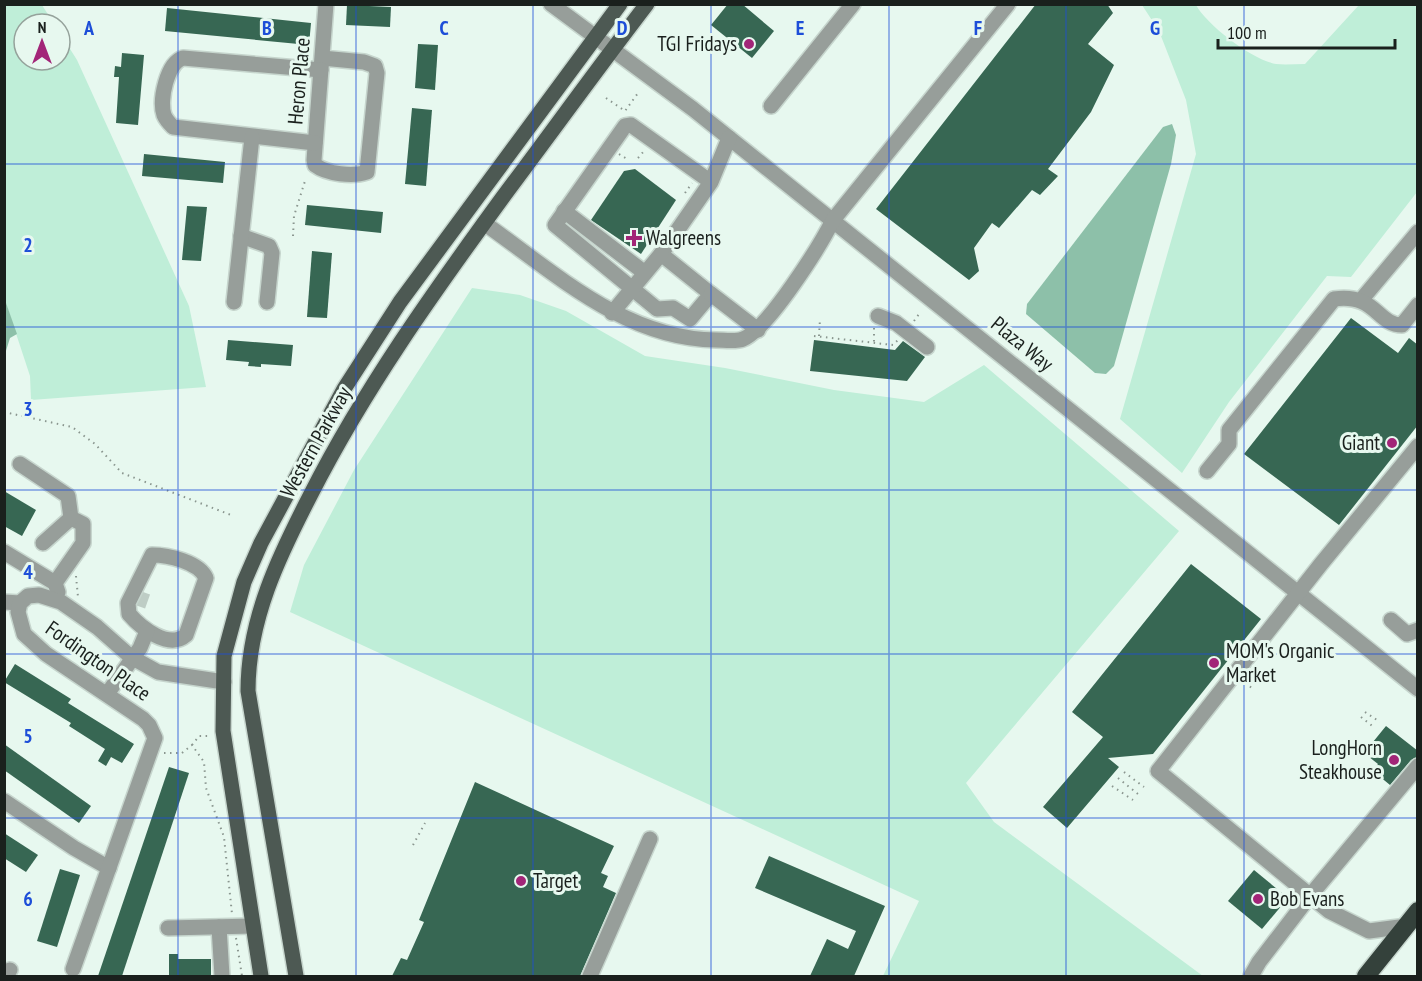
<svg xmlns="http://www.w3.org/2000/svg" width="1422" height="981" viewBox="0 0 1422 981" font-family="'PT Sans Narrow',sans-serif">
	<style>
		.green { fill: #bfeed8 }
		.water { fill: #8dc0a9 }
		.building { fill: #376753 }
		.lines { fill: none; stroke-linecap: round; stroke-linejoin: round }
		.minor-tunnel { stroke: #becdc5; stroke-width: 15; stroke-dasharray: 15 8; stroke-linecap: butt }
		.minor-casing { stroke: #c6d5cd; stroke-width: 18 }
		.major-casing { stroke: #c6d5cd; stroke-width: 18 }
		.highway-casing { stroke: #c6d5cd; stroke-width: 21 }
		.path { stroke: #8a968f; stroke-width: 2; stroke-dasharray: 1.5 4.5; stroke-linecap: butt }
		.minor { stroke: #979e9a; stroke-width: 15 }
		.major { stroke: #4d5953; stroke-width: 15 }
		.highway { stroke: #34413b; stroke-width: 18 }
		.grid { fill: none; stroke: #1d4ed8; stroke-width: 1.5; stroke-opacity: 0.55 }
		.poi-dot { fill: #a22578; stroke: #e7f8ef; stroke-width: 2 }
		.labels { text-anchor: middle; stroke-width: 6; stroke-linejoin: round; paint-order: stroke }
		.poi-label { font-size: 21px; fill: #1a201d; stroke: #e7f8ef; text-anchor: start }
		.street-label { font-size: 21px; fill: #1a201d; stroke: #e7f8ef }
		.grid-label { font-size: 20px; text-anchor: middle; font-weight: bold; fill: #1d4ed8; stroke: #e7f8ef; stroke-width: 6; stroke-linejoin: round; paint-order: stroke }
	</style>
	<rect width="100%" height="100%" fill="#e7f8ef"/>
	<g class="green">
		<polygon points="5,5 42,5 54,24 24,24 24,60 60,60 60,33 77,60 189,306 206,387 31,400 30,376 5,300"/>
		<path d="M1142,5H1196C1207,25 1252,60 1276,64C1285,65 1295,64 1305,64L1359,5H1417V192L1351,277L1327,276L1229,402L1182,473L1120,419L1196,154L1186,100L1159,31Z"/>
		<polygon points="472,288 520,295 566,311 645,356 725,368 834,390 924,402 984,365 1179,531 966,783 994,822 1203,976 883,976 919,901 290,612 304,565 354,470"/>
	</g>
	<g class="water">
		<polygon points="1172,124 1176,135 1171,164 1114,366 1106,374 1095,373 1026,314 1027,304 1163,127"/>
		<polygon points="5,300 17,334 10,338 5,354"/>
	</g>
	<g class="building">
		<polygon points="728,4 742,4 774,31 752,58 711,25"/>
		<polygon points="1036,4 1107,4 1113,13 1088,44 1114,65 1091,112 1048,169 1058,176 1040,195 1032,190 999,228 992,223 974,248 979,271 969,280 876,209"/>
		<polygon points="347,5 391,7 390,27 346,25"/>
		<polygon points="167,8 311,23 309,45 165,31"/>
		<polygon points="418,44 438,45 435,90 415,88"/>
		<polygon points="122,53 144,55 138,125 116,123 119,77 114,77 115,66 121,67"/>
		<polygon points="412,108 432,110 426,186 405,184"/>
		<polygon points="144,154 225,162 223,183 142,176"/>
		<polygon points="635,169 676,200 641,254 591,220 624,171"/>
		<polygon points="307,205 383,212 381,233 305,225"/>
		<polygon points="187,206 207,207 201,261 182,260"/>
		<polygon points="312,251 332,253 327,318 307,317"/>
		<polygon points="1351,318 1398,353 1409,338 1418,345 1418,425 1339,525 1244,454"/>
		<polygon points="228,340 293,345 291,366 261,364 261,367 248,366 249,362 226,360"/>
		<polygon points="814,340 895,350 903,341 925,357 907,381 810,371"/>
		<polygon points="4,491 36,510 22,536 4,526"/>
		<polygon points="1191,564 1261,619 1153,754 1108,758 1119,767 1067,828 1043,807 1103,737 1072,712"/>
		<polygon points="15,664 71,699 68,703 134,744 122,763 111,757 106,766 98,761 105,749 69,726 71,723 4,682"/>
		<polygon points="1386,726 1418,751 1417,757 1411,760 1390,785 1373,771 1378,764 1364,753"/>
		<polygon points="4,744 91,806 79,823 4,770"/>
		<polygon points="169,767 189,773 122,976 98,976"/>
		<polygon points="475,782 614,846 601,873 608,876 603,887 616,893 580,976 392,976 401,958 407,960 424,922 419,920"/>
		<polygon points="4,833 38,855 26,872 4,858"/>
		<polygon points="769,856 885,906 854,976 810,976 827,939 848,949 856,931 755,888"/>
		<polygon points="60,869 80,875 57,947 37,941"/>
		<polygon points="1254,870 1288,898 1262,929 1228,901"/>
		<polygon points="169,954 178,954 178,959 211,959 211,976 169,976"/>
	</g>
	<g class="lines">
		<polyline class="minor-tunnel" points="138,606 143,592"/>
		<g class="minor-casing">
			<g id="minor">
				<polyline points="551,4 693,109 1418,689"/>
				<path d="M322,58L364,62L375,66L377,73L367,172C353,177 327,174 315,165L314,160L326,4"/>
				<polyline points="771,106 853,4"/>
				<path d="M315,143L173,127C170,124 166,120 164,115C159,100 167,63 183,58L321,70"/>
				<polyline points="711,182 661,254 711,294 690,319 673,308 657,309 555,225 625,126 631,125 711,182 729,138"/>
				<polyline points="564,211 645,273"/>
				<path d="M484,223C555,273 625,339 716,340C724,340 736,342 743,339C768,329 820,246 833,220L1008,4"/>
				<polyline points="241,236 269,246 272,253 267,302"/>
				<polyline points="711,294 758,330"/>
				<polyline points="1362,299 1418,232"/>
				<polyline points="234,302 252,137"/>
				<polyline points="612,313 661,254"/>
				<polyline points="878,316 896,323 927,347"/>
				<polyline points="20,464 68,496 71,518 83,524 83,543 55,583"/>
				<path d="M1207,471L1229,444V430L1334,299C1376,293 1377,325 1402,325L1418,305"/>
				<polyline points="43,543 71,518"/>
				<polyline points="4,552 55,583 58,592"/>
				<path d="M152,555C168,555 199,562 206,578L186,635C169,650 141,628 129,614L128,603Z"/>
				<polyline points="4,602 20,603"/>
				<polyline points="1391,620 1407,634 1418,630"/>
				<polyline points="107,694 140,648 147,631"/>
				<polyline points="4,801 74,848 109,868"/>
				<polyline points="1407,926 1369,931 1329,911 1158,771 1321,564 1418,446"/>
				<polyline points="219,927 222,976"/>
				<polyline points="168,928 253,926"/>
				<polyline points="73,969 155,738 149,725 143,719 46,654 24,634 18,612 20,603 28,596 39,595 61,602 97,627 131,657 158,672 224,682"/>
				<polyline points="5,976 10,970"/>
				<polyline points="590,976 650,839"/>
				<polyline points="1251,976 1259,962 1309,897 1418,766"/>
			</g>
		</g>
		<g class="major-casing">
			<g id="major">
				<polyline points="261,976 223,731 224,656 244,582 261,543 344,389 400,302 620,4"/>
				<path d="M296,976L248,691C248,619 279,556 311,494C365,388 433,293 503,197C551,133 598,68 647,4"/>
			</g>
		</g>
		<g class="highway-casing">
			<polyline id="highway" points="1366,976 1418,911"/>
		</g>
		<g class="path">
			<polyline points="606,98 625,111 638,93"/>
			<polyline points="619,154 627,159"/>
			<polyline points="638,158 644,151"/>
			<polyline points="685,193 692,183"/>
			<polyline points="293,236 294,216 305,181"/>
			<polyline points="914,321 919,314"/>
			<polyline points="874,328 874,343"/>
			<polyline points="814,336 893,345 898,340"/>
			<polyline points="819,336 820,319"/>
			<polyline points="4,412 72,427 95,444 122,473 231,515"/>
			<polyline points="76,576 78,597"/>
			<polyline points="1245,683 1252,688"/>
			<polyline points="1365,712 1380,722"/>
			<polyline points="1361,717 1375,728"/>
			<polyline points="192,745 199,736 209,736"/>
			<polyline points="164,753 182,753 192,745 204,762 206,788 224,837 232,914"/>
			<polyline points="1124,772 1144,787"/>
			<polyline points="1118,778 1138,794"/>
			<polyline points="1112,786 1133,800"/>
			<polyline points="413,845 425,823"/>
			<polyline points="236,938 242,976"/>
		</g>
		<use href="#minor" class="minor"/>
		<use href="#major" class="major"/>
		<use href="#highway" class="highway"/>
	</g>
	<path class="grid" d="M178,4V976M356,4V976M533,4V976M711,4V976M889,4V976M1066,4V976M1244,4V976M4,164H1418M4,327H1418M4,490H1418M4,654H1418M4,818H1418"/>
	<g class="poi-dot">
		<circle cx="749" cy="44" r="6"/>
		<path d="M631 229h6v6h6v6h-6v6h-6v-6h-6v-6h6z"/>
		<circle cx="1392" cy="443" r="6"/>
		<circle cx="1214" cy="663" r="6"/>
		<circle cx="1394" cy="760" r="6"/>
		<circle cx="521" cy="881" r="6"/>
		<circle cx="1258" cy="899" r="6"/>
	</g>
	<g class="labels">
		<g class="poi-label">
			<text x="737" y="51" text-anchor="end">TGI Fridays</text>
			<text x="646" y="245">Walgreens</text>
			<text x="1380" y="450" text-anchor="end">Giant</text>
			<text x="1226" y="658">MOM's Organic<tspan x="1226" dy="24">Market</tspan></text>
			<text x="1382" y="755" text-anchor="end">LongHorn<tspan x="1382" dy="24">Steakhouse</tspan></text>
			<text x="533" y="888">Target</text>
			<text x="1270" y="906">Bob Evans</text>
		</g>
		<g class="street-label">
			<text transform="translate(299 81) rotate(-85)" y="7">Heron Place</text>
			<text transform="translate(1022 344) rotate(39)" y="7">Plaza Way</text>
			<text transform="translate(316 442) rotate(-61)" y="7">Western Parkway</text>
			<text transform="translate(98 661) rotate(35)" y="7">Fordington Place</text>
		</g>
	</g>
	<g class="grid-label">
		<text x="89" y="35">A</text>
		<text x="267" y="35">B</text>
		<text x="444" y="35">C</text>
		<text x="622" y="35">D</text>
		<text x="800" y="35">E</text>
		<text x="978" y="35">F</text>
		<text x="1155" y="35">G</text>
		<text x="28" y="252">2</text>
		<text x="28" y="416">3</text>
		<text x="28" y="579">4</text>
		<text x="28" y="743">5</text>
		<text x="28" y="906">6</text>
	</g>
	<rect width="1422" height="981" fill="none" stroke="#1a201d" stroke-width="12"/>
	<g transform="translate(42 42)"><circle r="28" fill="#e7f8ef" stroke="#95a29b" stroke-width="1.5"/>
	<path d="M0-4.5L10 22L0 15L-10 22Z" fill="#a22578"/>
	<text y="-9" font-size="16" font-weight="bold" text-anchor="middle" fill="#1a201d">N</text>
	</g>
	<path d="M1218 39v9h177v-9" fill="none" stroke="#1a201d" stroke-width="3"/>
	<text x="1227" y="39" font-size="18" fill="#1a201d" stroke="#e7f8ef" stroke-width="4.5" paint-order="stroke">100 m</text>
</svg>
